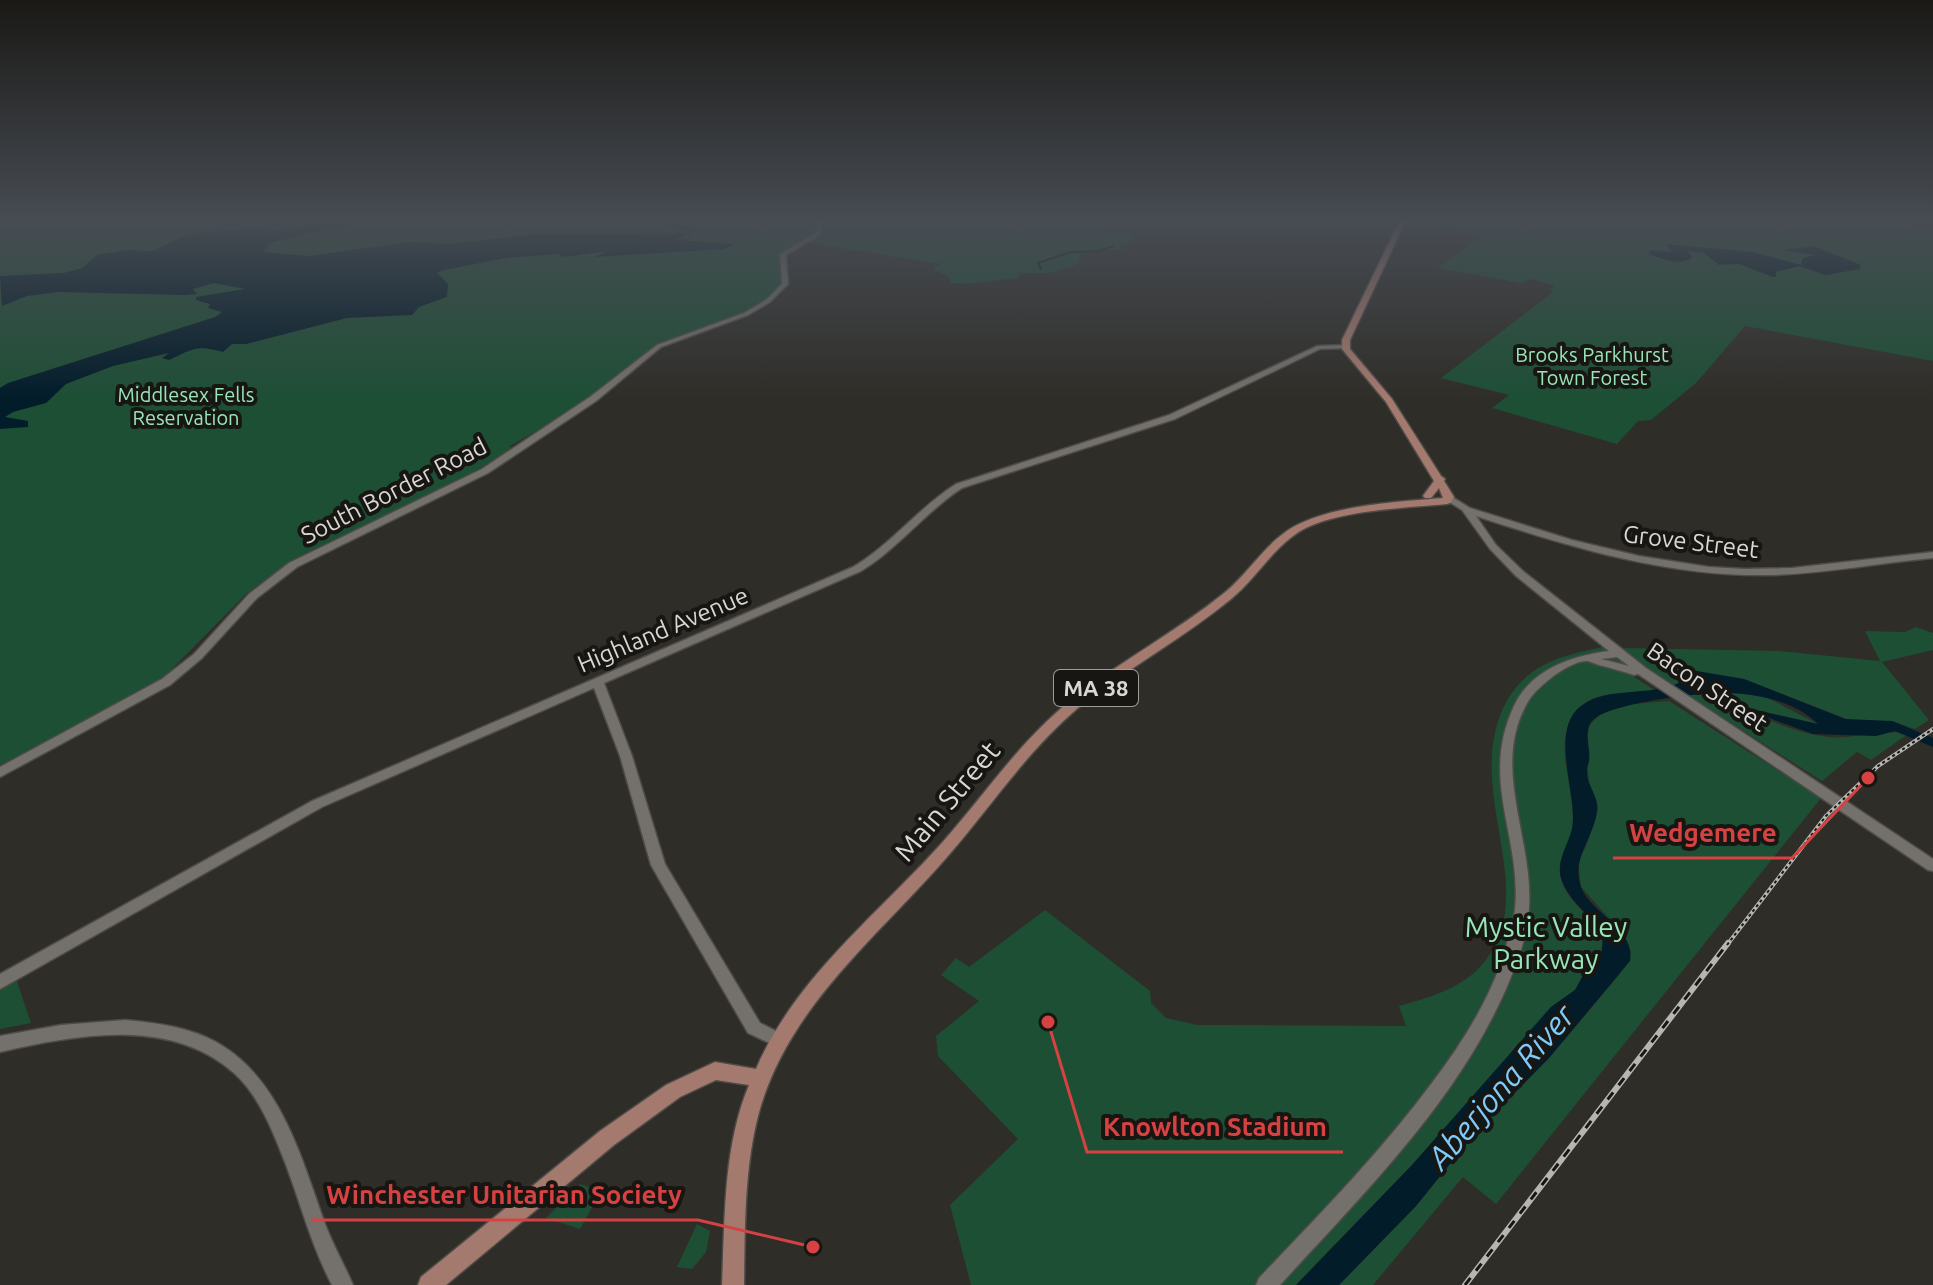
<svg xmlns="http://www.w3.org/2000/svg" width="1933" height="1285" viewBox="0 0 1933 1285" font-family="Ubuntu,sans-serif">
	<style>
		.green { fill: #1d4f35 }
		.water { fill: #021c2a }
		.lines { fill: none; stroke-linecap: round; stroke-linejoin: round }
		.stream { stroke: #021c2a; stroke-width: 2 }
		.secondary-casing { stroke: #4e4b48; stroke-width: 3 }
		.primary-casing { stroke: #4e4b48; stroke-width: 3 }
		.secondary { fill: #74716c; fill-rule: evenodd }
		.primary { fill: #a57a6e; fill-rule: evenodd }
		.rail-far1-casing { stroke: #b6b5b2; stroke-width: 4 }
		.rail-casing { stroke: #b6b5b2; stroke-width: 6 }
		.rail-far1 { stroke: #171613; stroke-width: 2; stroke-dasharray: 3; stroke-linecap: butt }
		.rail { stroke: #171613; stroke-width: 3; stroke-dasharray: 9; stroke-linecap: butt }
		.labels { text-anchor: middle; stroke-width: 8; stroke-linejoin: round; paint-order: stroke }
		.far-park-label { font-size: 20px; fill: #98e6b7; stroke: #171613 }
		.shield { fill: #171613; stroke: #9e9d9a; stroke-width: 2 }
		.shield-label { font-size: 22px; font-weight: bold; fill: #d8d7d4 }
		.street-label { font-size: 24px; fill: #d8d7d4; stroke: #171613 }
		.near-street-label { font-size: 28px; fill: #d8d7d4; stroke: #171613 }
		.near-park-label { font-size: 28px; fill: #98e6b7; stroke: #171613 }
		.near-water-label { font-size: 32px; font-style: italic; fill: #7ecbfa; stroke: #171613 }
		.leader { fill: none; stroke: #d64242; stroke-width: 3 }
		.callout-dot { fill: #d64242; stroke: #171613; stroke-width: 3 }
		.callout-label { font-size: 26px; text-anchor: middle; font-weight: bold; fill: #d64242; stroke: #171613; stroke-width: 8; stroke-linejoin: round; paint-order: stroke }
	</style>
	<rect width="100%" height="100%" fill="#2f2d28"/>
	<g class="green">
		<path d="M0,220H1159L1107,230V233L1134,234L1133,241L1116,248H1126L1124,249L1081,252L1078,264L1050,273H1020L1018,278C994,280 975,285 951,283L948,276L933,270L940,264L799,241L780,254L783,280L768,299L743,314L653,347L571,411L510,446L511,450L431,497L289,563L247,593L166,675L127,700L0,765Z"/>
		<polygon points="1409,220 1903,220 1933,233 1933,361 1745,326 1696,383 1651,420 1638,421 1617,444 1492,408 1509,395 1441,378 1553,292 1550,290 1556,286 1531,279 1521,283 1437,268 1484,235 1413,225 1414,223"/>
		<polygon points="1916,627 1933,633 1933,650 1882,662 1929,720 1915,729 1892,721 1852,721 1744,679 1682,673 1681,682 1673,686 1622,648 1779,651 1880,661 1865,631 1905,632"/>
		<path d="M1603,647L1637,675L1634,677L1656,691C1630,699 1601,686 1579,708C1548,740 1578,790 1572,828C1570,843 1557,858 1560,875C1565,901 1590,914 1603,935L1601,954L1586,970L1575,990L1551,1007L1412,1165L1296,1285H971L950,1205L1018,1139L938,1056L936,1036L979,1001L941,975L956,958L969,967L1045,910L1150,991L1151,1003L1166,1018L1197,1025L1406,1026L1399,1006C1431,997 1468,987 1488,957C1537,888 1468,795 1501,713C1520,667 1557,656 1603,647Z"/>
		<path d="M1743,692L1762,695L1818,724L1738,706L1746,711C1777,723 1812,740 1846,737C1864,735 1891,730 1908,734L1871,760L1857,752L1822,781L1687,695Z"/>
		<polygon points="1669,701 1821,798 1496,1204 1463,1177 1373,1285 1339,1285 1416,1206 1475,1133 1549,1058 1619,975 1631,952 1614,924 1581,887 1578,860 1586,847 1597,813 1589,784 1586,747 1589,726 1602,712 1621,705"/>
		<polygon points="16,979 31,1023 0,1029 0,988"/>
		<polygon points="580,1184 601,1191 580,1229 546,1218"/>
		<polygon points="697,1224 710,1231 706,1252 692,1269 677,1267"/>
	</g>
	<g class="water">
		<path d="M335,220L354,222L273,242L262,252L307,256L410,242L449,244L536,234L688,233L676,240L734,244L725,249L594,257L608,251L563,257L559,254L506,258L444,270L437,273L448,284L447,297L419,307L412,315L347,318L246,344H232L223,352C196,345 195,348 169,360L162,358L169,353L113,366L66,384L46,403L13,412L5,417L28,421V427L0,429V388L8,383L215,317L222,312L208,308L210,304L196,300V297L245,289L214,283L193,289L197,294L184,295L58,292L27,296L2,306L0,276L64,273L82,268L97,255L126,250L152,251L189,234L251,228L286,231Z"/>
		<path d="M1666,244L1753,252L1801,265L1803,258L1815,255L1782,250L1814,246L1861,265L1860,269L1826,275L1799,266L1776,272V277H1773L1739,264L1719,265L1704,253L1688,251L1692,258C1678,266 1663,259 1649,254L1650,250L1671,252Z"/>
		<path d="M1691,670L1744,679L1845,719L1892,721L1933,738V747L1895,731L1876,736L1813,734L1734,705L1818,724C1793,699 1750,692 1716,693C1693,694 1599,704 1590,724C1584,737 1591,748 1589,760C1589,764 1586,768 1587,772C1587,786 1600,798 1597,812C1593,839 1571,859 1581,887C1590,913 1636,928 1630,961L1549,1058L1475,1133L1416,1206L1339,1285H1296L1412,1165L1551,1007L1575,990L1586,970L1602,951L1603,935C1592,915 1571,904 1562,881C1555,863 1568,845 1572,829C1579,798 1548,730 1581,706C1610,685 1647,698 1681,682L1683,672Z"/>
	</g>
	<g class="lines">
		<g class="stream">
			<polyline points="659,220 691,231 688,234"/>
			<polyline points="1117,227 1110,224 1129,220"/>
			<polyline points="1041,269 1038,263 1071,252 1099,251 1114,246"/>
		</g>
		<g class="secondary-casing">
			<g id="secondary">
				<polygon points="818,220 824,220 820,235 786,255 788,284 770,302 748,315 661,347 596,401 488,473 297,567 257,598 202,658 170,685 0,777 0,767 162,679 194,654 249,594 289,563 482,469 590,397 657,345 744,313 766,300 782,284 780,254 816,233"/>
				<polygon points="1929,220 1933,220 1933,222 1930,221"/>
				<path d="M1346,345L1348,346V348L1320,349L1175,419L962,488C925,512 899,548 861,571L604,683L632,756L665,864L760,1023L786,1036L788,1041L786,1046L780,1048L748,1033L651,865L620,756L594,688L322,807L0,989V974L312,801L853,567C892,544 918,508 956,484L1169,415L1317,346Z"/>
				<path d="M1449,495L1470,508L1572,540L1639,556L1709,567L1745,569L1792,568L1933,552V558C1878,563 1824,574 1769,575C1668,577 1570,547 1476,516L1496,545L1524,572L1646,668L1933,859V871L1928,870L1638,674L1634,675C1622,671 1611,668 1599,665C1595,664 1592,662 1588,661C1570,660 1538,686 1529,700C1489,765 1534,839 1529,908C1528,935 1517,963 1506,989C1456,1103 1363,1194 1280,1285H1256L1259,1278C1319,1215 1380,1153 1432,1083C1465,1039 1495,992 1508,939C1510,929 1514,919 1515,909C1522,836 1479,781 1514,706C1531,669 1572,656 1609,651L1516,576L1490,549L1462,510L1446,500L1445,498ZM1617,657L1629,666L1601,659Z"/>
				<path d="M125,1020C146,1022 166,1024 186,1030C274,1054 298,1148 325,1224C333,1245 344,1264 353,1285H332C312,1247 301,1205 286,1165C274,1134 260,1097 235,1074C171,1016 76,1035 0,1052V1036L61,1025Z"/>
			</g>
		</g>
		<g class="primary-casing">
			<path id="primary" d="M1400,220H1406L1350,340V349L1392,399L1441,476L1445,479L1444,481L1454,497L1450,503L1447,504C1405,508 1339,510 1302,530C1273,547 1257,578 1231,599C1187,635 1136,664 1090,698C1033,743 999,796 953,850C882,934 787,1005 758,1116C744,1171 745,1229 744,1285H722C725,1219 723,1147 749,1085L716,1080L680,1097L614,1145L446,1285H418L421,1277L600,1131L666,1085L715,1062L756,1069C795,978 877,915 941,844C989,790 1022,737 1081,692C1127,658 1178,630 1223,594C1250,573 1267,539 1299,524C1342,504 1397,502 1443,498L1439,488L1431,498H1425L1423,496L1434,481L1386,402L1342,349V340Z"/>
		</g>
		<use href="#secondary" class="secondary"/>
		<use href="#primary" class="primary"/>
		<g class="rail-far1-casing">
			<polyline id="rail-far1" points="1727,945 1826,816 1878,766 1933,729"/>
		</g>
		<g class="rail-casing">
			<polyline id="rail" points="1465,1285 1728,943"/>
		</g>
		<use href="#rail-far1" class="rail-far1"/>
		<use href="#rail" class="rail"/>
	</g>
	<linearGradient id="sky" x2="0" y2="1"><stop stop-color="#1a1916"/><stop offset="0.55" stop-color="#474c53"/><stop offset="1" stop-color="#474c53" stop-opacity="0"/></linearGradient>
	<rect width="1933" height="400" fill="url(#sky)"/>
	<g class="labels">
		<g class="far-park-label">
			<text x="1592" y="362">Brooks Parkhurst<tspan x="1592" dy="23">Town Forest</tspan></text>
			<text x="186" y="402">Middlesex Fells<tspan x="186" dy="23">Reservation</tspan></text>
		</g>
		<rect class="shield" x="1054" y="670" width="84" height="36" rx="6"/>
		<g class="shield-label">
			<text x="1096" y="696">MA 38</text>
		</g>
		<g class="street-label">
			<text transform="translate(394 491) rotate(-27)" y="8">South Border Road</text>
			<text transform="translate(1691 542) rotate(7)" y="8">Grove Street</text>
			<text transform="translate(663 630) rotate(-23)" y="8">Highland Avenue</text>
			<text transform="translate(1707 687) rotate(34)" y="8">Bacon Street</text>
		</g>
		<g class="near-street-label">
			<text transform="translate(947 801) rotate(-50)" y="10">Main Street</text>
		</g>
		<g class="near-park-label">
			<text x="1546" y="937">Mystic Valley<tspan x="1546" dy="32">Parkway</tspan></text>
		</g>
		<g class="near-water-label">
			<text transform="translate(1501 1087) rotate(-49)" y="11">Aberjona River</text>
		</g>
	</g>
	<path class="leader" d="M1868 778L1792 858H1613M1048 1022L1087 1152H1343M813 1247L698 1220H311"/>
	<g class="callout-dot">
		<circle cx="1868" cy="778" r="8"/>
		<circle cx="1048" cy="1022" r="8"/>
		<circle cx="813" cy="1247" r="8"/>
	</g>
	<g class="callout-label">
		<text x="1703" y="842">Wedgemere</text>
		<text x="1215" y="1136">Knowlton Stadium</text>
		<text x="504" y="1204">Winchester Unitarian Society</text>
	</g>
</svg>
